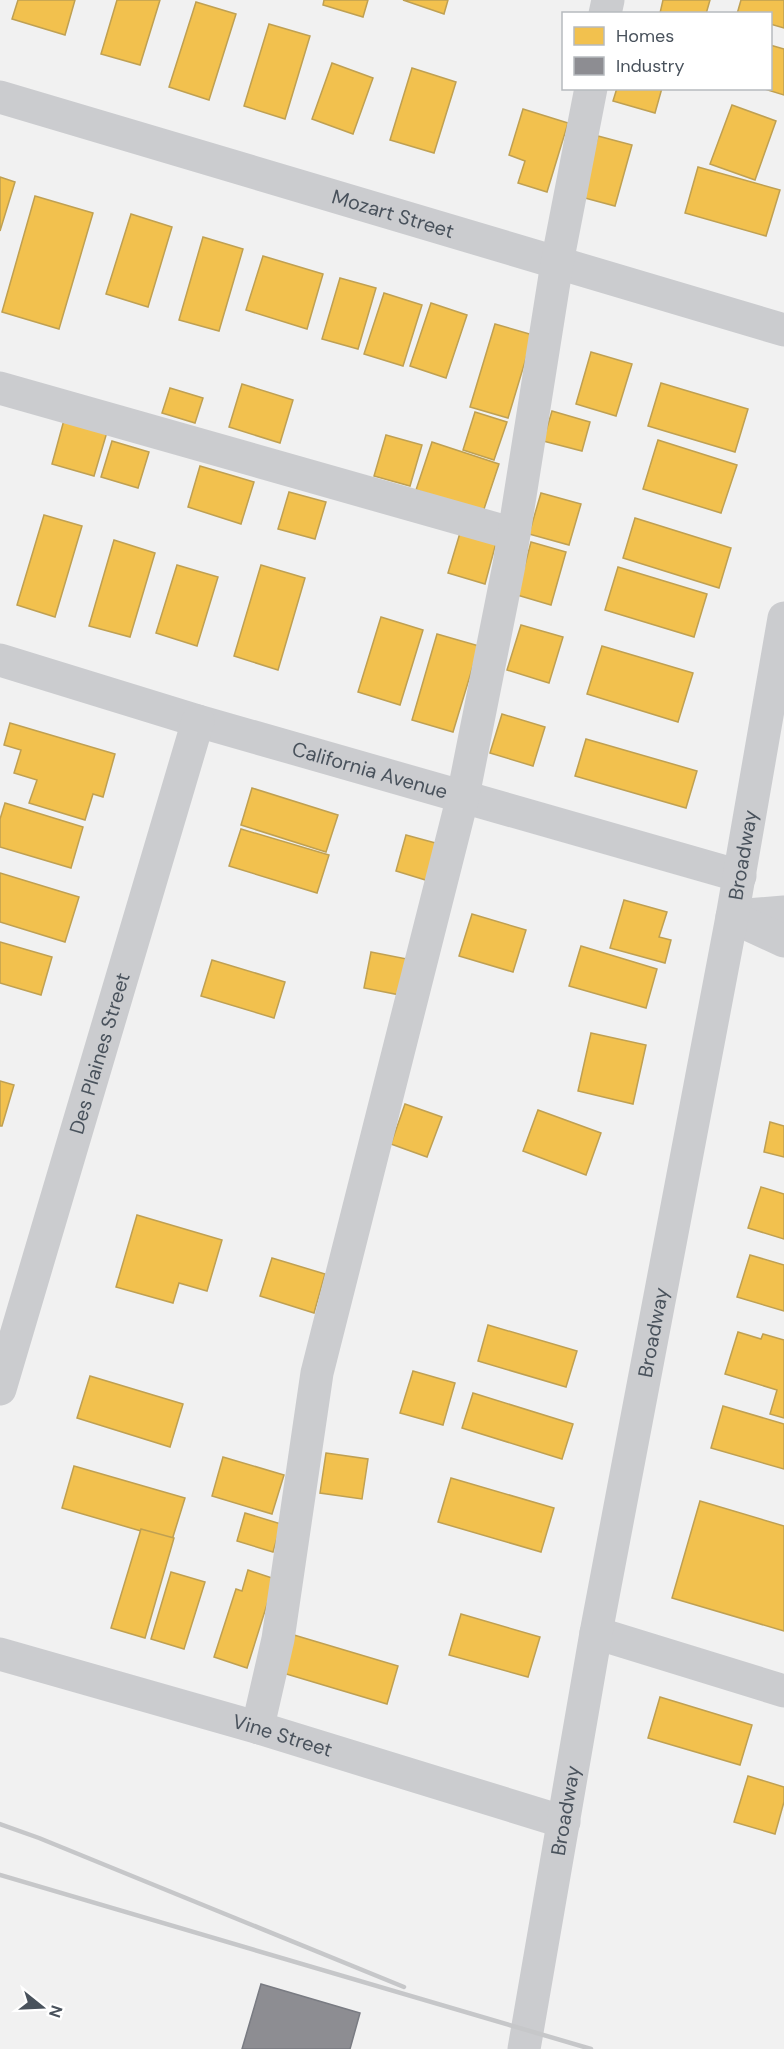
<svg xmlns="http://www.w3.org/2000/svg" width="784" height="2049" viewBox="0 0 784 2049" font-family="'DM Sans',sans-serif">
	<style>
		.homes { fill: #f2c14e; stroke: #bfa052; stroke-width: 1.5 }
		.industry { fill: #8d8d92; stroke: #797b82; stroke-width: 1.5 }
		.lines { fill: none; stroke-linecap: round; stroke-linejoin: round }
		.minor { stroke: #cbcccf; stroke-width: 33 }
		.rail { stroke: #c6c7c9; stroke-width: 4.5 }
		.labels { text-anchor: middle; stroke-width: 6; stroke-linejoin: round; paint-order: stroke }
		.street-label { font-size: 20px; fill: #49525c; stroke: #fff }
	</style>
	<rect width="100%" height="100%" fill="#f1f1f1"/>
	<g class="homes">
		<polygon points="18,0 75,0 65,35 12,19"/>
		<polygon points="117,0 160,0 140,65 101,54"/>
		<polygon points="324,0 368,0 363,17 323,5"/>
		<polygon points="403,0 448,0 444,14"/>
		<polygon points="663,0 710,0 706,14 662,14 660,13"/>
		<polygon points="741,0 784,0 784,28 770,24 770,14 737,14"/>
		<polygon points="196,2 236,14 209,100 169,87"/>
		<polygon points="269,24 310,36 285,119 244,106"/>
		<polygon points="770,45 784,49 784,95 761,88 770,88"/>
		<polygon points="332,63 373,78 353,134 312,119"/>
		<polygon points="412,68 456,82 434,153 390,140"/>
		<polygon points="617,88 662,88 655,113 613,101"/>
		<polygon points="732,105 776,121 755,180 710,164"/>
		<polygon points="523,109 568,123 547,192 518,183 525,161 509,155"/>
		<polygon points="598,136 632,145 615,206 581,197"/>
		<polygon points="698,167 780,190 766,236 685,213"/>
		<polygon points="0,177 15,182 0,231"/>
		<polygon points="35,196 93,213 59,329 2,312"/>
		<polygon points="131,214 172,227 148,307 106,294"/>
		<polygon points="203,237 243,249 219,331 179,320"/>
		<polygon points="263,256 323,274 307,329 246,310"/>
		<polygon points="340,278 376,288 358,349 322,339"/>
		<polygon points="384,293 422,305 403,366 364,354"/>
		<polygon points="431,303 467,315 446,378 410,366"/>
		<polygon points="495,324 533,335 508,418 470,407"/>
		<polygon points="591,352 632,364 616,416 576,404"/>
		<polygon points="661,383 748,409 735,452 648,426"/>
		<polygon points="242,384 293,400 280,443 229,427"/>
		<polygon points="170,388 203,398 195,423 162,413"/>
		<polygon points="552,411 590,422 582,451 543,441"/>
		<polygon points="475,412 507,422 494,460 463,450"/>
		<polygon points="64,420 107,432 94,476 52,464"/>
		<polygon points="386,435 422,445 410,486 374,476"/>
		<polygon points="658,440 737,465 721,513 643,489"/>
		<polygon points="112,441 149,452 138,488 101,477"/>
		<polygon points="432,442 499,464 483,512 416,490"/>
		<polygon points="200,466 254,482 241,524 188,507"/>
		<polygon points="289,492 326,502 315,539 278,529"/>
		<polygon points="541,493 581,504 569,545 529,534"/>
		<polygon points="44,515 82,526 55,617 17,605"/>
		<polygon points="635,518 731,548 719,588 623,558"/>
		<polygon points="460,533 496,543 485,584 448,573"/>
		<polygon points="114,540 155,553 130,637 89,626"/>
		<polygon points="531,542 566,552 551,605 517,595"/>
		<polygon points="177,565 218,577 197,646 156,633"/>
		<polygon points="261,565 305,578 278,670 234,656"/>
		<polygon points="618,567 707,594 694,637 605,610"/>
		<polygon points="381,617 423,630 400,705 358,692"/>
		<polygon points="521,625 563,637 549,683 507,670"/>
		<polygon points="437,634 479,646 453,732 412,720"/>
		<polygon points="602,646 693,673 678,722 587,694"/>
		<polygon points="502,714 545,727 533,766 490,753"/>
		<polygon points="10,723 115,754 103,797 93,794 85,820 29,803 37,780 14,773 21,750 4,745"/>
		<polygon points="586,739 697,771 686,808 575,776"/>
		<polygon points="252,788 338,815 326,852 241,825"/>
		<polygon points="5,803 83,827 71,868 0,847 0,819"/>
		<polygon points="241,829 329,855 317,893 229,866"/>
		<polygon points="406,835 443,845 432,882 396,871"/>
		<polygon points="0,873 79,897 65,942 0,922"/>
		<polygon points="624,900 667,912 659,937 671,940 665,963 610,948"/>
		<polygon points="472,914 526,930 513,972 459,956"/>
		<polygon points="0,942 52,957 41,995 0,983"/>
		<polygon points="581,946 657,969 646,1008 569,986"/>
		<polygon points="371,952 407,959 400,995 364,988"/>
		<polygon points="212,960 285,982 274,1018 201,996"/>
		<polygon points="591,1033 646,1045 633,1104 578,1091"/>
		<polygon points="0,1081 14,1085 2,1126 0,1126"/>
		<polygon points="405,1104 442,1117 427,1157 391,1144"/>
		<polygon points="538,1110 601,1133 586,1175 523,1151"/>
		<polygon points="770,1122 784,1126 784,1157 764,1152"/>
		<polygon points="761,1187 784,1194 784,1239 748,1228"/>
		<polygon points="137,1215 222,1240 207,1291 179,1283 173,1303 116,1287"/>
		<polygon points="750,1255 784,1265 784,1311 737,1297"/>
		<polygon points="272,1258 325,1274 314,1313 260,1296"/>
		<polygon points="488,1325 577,1351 566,1387 478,1361"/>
		<polygon points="738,1332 761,1339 763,1334 784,1340 784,1418 770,1414 777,1390 725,1374"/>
		<polygon points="413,1371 455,1383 443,1425 400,1413"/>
		<polygon points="90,1376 183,1404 170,1447 77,1418"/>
		<polygon points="473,1393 573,1424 562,1459 462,1428"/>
		<polygon points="723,1406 784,1424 784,1469 711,1448"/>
		<polygon points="326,1453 368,1459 362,1499 320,1493"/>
		<polygon points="223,1457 284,1475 272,1514 212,1496"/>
		<polygon points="74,1466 185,1498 172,1540 62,1508"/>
		<polygon points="451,1478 554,1508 541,1552 438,1522"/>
		<polygon points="700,1501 784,1526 784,1631 672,1598"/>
		<polygon points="245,1513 281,1524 273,1552 237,1541"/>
		<polygon points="141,1529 174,1538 145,1638 111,1628"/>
		<polygon points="248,1570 275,1579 247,1668 214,1657 236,1589 242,1591"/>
		<polygon points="171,1572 205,1582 184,1649 151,1639"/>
		<polygon points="461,1614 540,1637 528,1677 449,1655"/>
		<polygon points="294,1635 398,1666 387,1704 283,1673"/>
		<polygon points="660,1697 752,1725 740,1765 648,1738"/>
		<polygon points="748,1776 784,1787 784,1802 775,1834 734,1822"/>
	</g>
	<polygon class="industry" points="261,1984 360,2013 350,2049 242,2049"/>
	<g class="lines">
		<g class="minor">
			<polyline points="605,14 608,0"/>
			<path id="s1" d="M0,97L784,330"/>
			<polyline points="0,388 514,534"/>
			<path id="s2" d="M0,660L198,721L740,876"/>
			<polyline points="734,916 784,912"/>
			<polyline points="732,917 784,941"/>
			<path id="s3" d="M0,1389L198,721"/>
			<polyline points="596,1633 784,1691"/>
			<path id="s4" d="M0,1654L259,1728L564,1822"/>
			<polyline points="259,1728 261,1713 278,1639 317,1373 463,796 509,565 557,263 591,88"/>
			<path id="s5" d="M524,2049L596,1633L732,917L784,618"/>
		</g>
		<g class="rail">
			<polyline points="0,1824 39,1838 404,1987"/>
			<polyline points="0,1875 591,2049"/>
		</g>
	</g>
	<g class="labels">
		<g class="street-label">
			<text dy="7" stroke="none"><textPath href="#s1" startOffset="410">Mozart Street</textPath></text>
			<text dy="7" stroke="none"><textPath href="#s2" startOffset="386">California Avenue</textPath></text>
			<text dy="7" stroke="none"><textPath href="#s5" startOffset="1214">Broadway</textPath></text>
			<text dy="7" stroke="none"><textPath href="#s3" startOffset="350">Des Plaines Street</textPath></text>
			<text dy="7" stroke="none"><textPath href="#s5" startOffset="728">Broadway</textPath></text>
			<text dy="7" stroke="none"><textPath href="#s4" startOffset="294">Vine Street</textPath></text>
			<text dy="7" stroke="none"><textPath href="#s5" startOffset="242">Broadway</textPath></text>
		</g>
	</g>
	<rect x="562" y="12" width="210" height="78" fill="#ffffff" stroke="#b6babe" stroke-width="1.5"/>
	<rect x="574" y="27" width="30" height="18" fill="#f2c14e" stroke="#b6babe" stroke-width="1.5"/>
	<text x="616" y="42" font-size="18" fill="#49525c">Homes</text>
	<rect x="574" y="57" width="30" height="18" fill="#8d8d92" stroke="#b6babe" stroke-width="1.5"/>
	<text x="616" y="72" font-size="18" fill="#49525c">Industry</text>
	<g transform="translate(42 2007) rotate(108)" stroke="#ffffff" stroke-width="4.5" paint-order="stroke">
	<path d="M0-4.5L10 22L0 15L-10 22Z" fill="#49525c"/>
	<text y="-9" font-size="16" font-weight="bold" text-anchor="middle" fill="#49525c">N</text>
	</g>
</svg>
